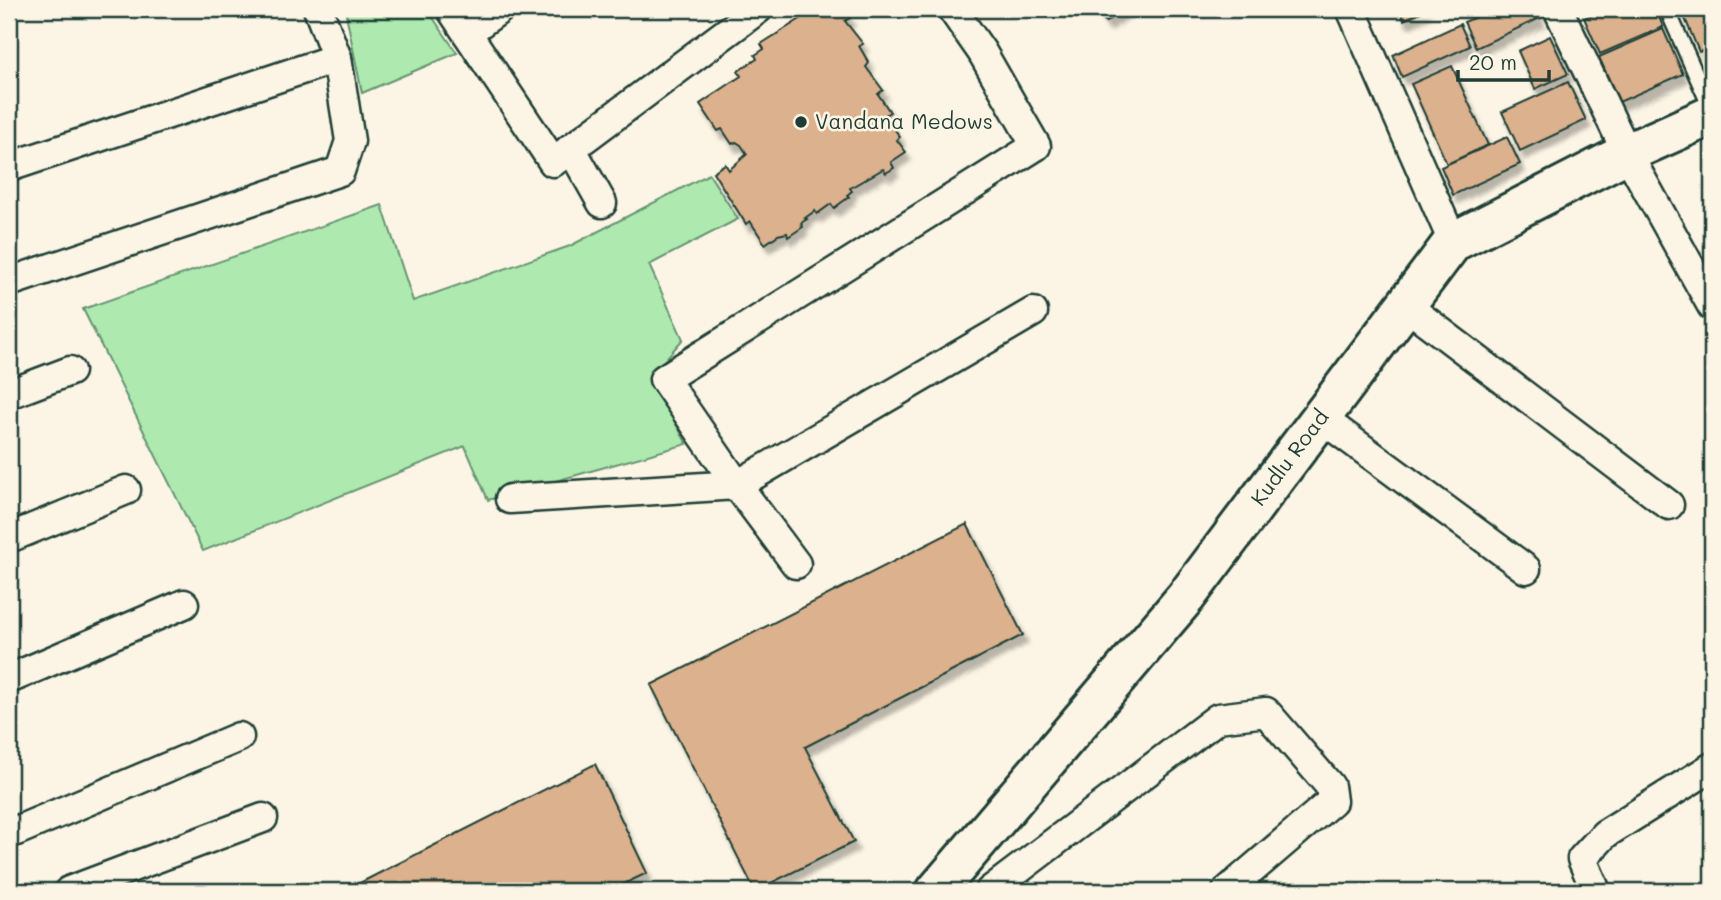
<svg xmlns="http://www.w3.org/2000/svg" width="1721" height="900" viewBox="0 0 1721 900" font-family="Mali,sans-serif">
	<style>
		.green { fill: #aeeaaf; stroke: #669472; stroke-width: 2 }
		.building { fill: #dcb18d; stroke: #1f3d34; stroke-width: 2; filter: url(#shadow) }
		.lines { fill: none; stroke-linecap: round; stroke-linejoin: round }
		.lane-casing { stroke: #1f3d34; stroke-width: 19 }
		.street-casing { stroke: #1f3d34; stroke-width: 33 }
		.secondary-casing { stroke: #1f3d34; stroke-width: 44 }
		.lane { stroke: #fcf5e5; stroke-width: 14 }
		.street { stroke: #fcf5e5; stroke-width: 28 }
		.secondary { stroke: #fcf5e5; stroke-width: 38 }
		.poi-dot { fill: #1f3d34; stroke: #fcf5e5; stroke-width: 2.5 }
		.labels { text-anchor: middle; stroke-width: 5; stroke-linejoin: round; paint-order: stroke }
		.poi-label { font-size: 21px; fill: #1f3d34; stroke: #fcf5e5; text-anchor: start }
		.street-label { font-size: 21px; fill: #1f3d34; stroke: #fcf5e5 }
	</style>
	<defs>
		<filter id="shadow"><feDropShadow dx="4.5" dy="8" stdDeviation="2" flood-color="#0004"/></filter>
	</defs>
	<rect width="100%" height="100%" fill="#fcf5e5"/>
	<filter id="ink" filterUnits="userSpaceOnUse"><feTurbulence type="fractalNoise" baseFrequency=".0143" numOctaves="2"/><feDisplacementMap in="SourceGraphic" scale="14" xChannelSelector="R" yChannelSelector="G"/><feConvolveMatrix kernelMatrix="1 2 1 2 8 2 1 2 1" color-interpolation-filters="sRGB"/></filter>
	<g filter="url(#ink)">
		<g class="green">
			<polygon points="345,9 427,9 457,53 362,93"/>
			<polygon points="709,174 738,219 649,265 683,339 650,377 687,444 488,500 465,446 203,551 83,309 382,205 413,301 570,246"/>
		</g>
		<g class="building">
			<polygon points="816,9 844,9 850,18 845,21 863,44 859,46 869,63 866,67 883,90 878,94 890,112 885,115 900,137 897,140 906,152 891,162 894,168 886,173 883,169 850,188 852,191 847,195 849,197 834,208 831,204 817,214 815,211 805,218 807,219 801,223 803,227 788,237 787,233 778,235 765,244 750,221 746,224 713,172 725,164 729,170 747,154 741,145 736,142 732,144 722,129 718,131 700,104 741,76 738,71 757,59 755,55 764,49 761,44"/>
			<polygon points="1097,9 1125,9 1106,22"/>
			<polygon points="1399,9 1427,9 1404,20"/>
			<polygon points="1494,9 1536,9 1540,18 1476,48 1464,22"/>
			<polygon points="1606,9 1656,9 1663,27 1600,54 1584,18"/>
			<polygon points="1681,9 1712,9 1712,47 1699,52"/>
			<polygon points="1460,24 1470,46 1402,77 1393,55"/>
			<polygon points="1663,29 1683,74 1619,102 1599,57"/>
			<polygon points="1550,36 1568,74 1535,89 1518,51"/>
			<polygon points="1452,66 1488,145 1447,164 1411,84"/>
			<polygon points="1568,82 1586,120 1520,151 1502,112"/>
			<polygon points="1507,137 1520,164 1453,195 1441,167"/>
			<polygon points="967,524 1023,635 805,747 854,842 755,891 651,685"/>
			<polygon points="595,764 647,873 609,891 344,891"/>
		</g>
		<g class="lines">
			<g class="lane-casing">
				<polyline id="lane" points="1667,9 1712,111"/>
			</g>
			<g class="street-casing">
				<g id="street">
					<polyline points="451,9 553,162 758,9"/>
					<polyline points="952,9 982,52 1036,146 664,379 737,485 1033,312"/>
					<polyline points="1351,9 1453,242"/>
					<polyline points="1558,9 1627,153 1712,306"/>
					<polyline points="467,33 500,9"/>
					<polyline points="571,148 602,203"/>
					<polyline points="9,167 337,58"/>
					<polyline points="9,282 340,171 350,141 337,58 318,9"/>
					<polyline points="1405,305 1669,505"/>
					<polyline points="9,394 70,371"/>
					<polyline points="1321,418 1526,569"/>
					<polyline points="510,499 737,485 796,564"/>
					<polyline points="9,538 126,490"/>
					<polyline points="9,679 184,604"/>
					<polyline points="9,834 239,737"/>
					<polyline points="69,891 263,818"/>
					<polyline points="990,891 1218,718 1266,712 1330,786 1332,801 1227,891"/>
					<polyline points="1596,891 1582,859 1605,834 1712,767"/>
				</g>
			</g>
			<g class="secondary-casing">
				<polyline id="secondary" points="936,891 1186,597 1453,242 1627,153 1712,115"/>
			</g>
			<use href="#lane" class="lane"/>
			<use href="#street" class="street"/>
			<use href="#secondary" class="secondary"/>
		</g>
	</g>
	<circle class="poi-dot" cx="801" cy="122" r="7"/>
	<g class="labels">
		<g class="poi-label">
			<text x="815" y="129">Vandana Medows</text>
		</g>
		<g class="street-label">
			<text transform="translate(1290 458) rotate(-53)" y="7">Kudlu Road</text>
		</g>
	</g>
	<rect width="1721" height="900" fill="none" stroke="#fcf5e5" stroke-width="35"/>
	<rect x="18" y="18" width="1686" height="865" fill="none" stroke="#1f3d34" stroke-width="2.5" filter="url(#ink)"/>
	<path d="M1458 70v10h91v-10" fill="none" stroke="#1f3d34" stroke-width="3.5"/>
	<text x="1469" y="70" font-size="21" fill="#1f3d34" stroke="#fcf5e5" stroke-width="5" paint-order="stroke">20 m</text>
</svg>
